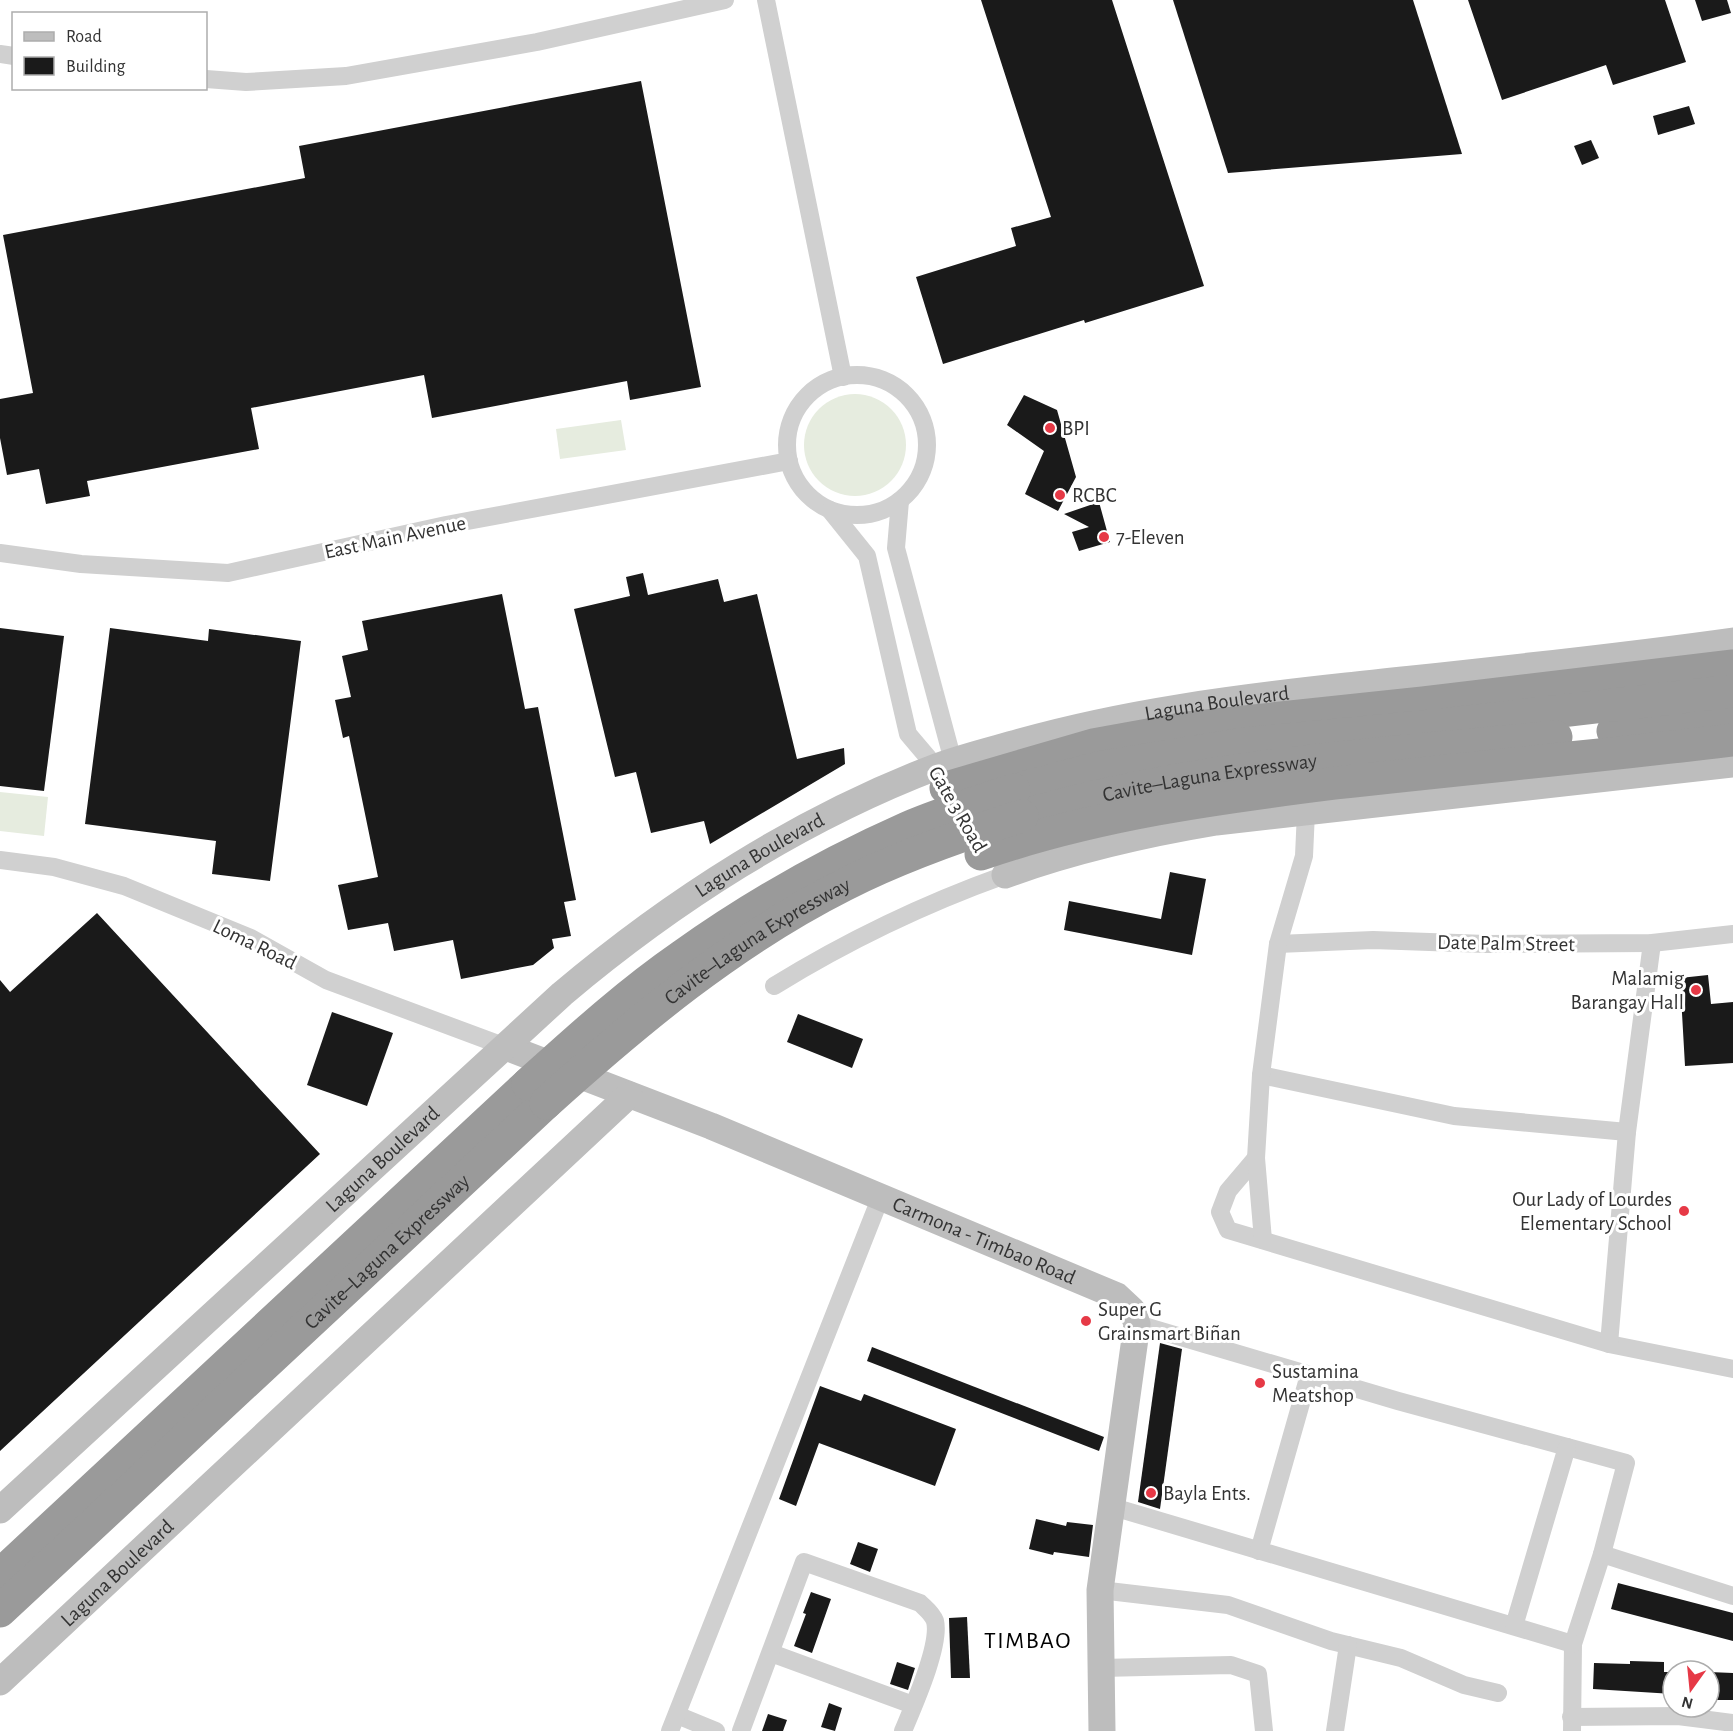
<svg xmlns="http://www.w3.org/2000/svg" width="1733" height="1731" viewBox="0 0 1733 1731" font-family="'Alegreya Sans',sans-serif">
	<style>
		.green { fill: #e6ecdf }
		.building { fill: #1a1a1a }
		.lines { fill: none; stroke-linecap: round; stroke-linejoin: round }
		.street { stroke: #d0d0d0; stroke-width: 18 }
		.secondary { stroke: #bdbdbd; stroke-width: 27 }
		.highway { stroke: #9a9a9a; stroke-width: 33 }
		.highway-bridge { stroke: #9a9a9a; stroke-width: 33 }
		.poi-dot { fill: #e63946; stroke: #fff; stroke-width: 2 }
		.labels { text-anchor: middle; stroke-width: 6; stroke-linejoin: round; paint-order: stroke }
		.poi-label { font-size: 21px; fill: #333; stroke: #fff; text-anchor: start }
		.street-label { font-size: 21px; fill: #333; stroke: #fff }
		.quarter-label { font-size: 24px; letter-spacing: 1.5px; fill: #000; stroke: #fff }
	</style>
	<rect width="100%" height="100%" fill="#fff"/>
	<g class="green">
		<circle cx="855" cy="445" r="51"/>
		<polygon points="621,420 626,450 560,459 556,429"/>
		<polygon points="0,792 48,797 44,836 0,831"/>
	</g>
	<g class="building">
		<polygon points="981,0 1112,0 1204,286 1085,323 1084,320 943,364 916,277 1016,246 1011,228 1051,217"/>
		<polygon points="1173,0 1413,0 1462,154 1228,173"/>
		<polygon points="1468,0 1665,0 1686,62 1613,85 1606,65 1502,100"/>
		<polygon points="1695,0 1727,0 1731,13 1702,21"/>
		<polygon points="641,81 701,387 630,400 627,381 432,418 424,375 251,408 259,449 87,481 90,496 46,504 39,469 7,475 0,438 0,399 33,393 3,235 305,178 299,146"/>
		<polygon points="1689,106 1695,124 1658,135 1653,116"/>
		<polygon points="1591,140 1599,158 1582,165 1574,146"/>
		<polygon points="1024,395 1057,410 1076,477 1058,511 1025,494 1044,451 1007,425"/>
		<polygon points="1099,502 1110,542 1079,551 1072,532 1089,527 1064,514"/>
		<polygon points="643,573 648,595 718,579 724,602 757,594 797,759 844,748 845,764 710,844 704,821 651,833 636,772 615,777 574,609 630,596 626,577"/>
		<polygon points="502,594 525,709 538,707 576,900 564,902 571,936 552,939 554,948 533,965 461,979 453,940 394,951 388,923 348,930 338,885 378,877 349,736 343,738 335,700 351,697 342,656 368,650 362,621"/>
		<polygon points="0,628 64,636 44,791 0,786"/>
		<polygon points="110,628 208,641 209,629 301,641 270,881 212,874 216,841 85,824"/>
		<polygon points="1170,872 1206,879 1192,955 1064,930 1069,901 1161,919"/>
		<polygon points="97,913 320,1154 0,1451 0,980 10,992"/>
		<polygon points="1708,975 1711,1004 1733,1002 1733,1063 1685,1066 1680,978"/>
		<polygon points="332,1012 393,1033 367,1106 307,1085"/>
		<polygon points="798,1014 863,1039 852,1068 787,1042"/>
		<polygon points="1160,1343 1182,1349 1160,1509 1138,1502"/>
		<polygon points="872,1347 1104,1437 1099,1451 867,1361"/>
		<polygon points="820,1386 861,1401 864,1394 956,1429 935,1486 819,1443 796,1506 779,1499"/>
		<polygon points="1036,1519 1066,1526 1067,1522 1093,1525 1089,1557 1054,1552 1053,1555 1029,1549"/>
		<polygon points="858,1542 878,1549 870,1572 850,1564"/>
		<polygon points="1618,1583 1733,1613 1733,1641 1611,1609"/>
		<polygon points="811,1592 831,1599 812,1653 794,1646 806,1614 803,1613"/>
		<polygon points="967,1617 970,1678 951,1678 949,1618"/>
		<polygon points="1630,1661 1664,1662 1664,1672 1673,1672 1673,1694 1593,1689 1594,1663 1630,1664"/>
		<polygon points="897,1662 915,1668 908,1690 890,1684"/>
		<polygon points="1709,1672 1733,1673 1733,1700 1709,1700"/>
		<polygon points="829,1703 842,1708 835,1731 821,1727"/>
		<polygon points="768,1714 787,1720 783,1731 762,1731"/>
	</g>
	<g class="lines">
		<g class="street">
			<polyline points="766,0 843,377"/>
			<polyline points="0,54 14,56"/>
			<polyline points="206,79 246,82 346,76 537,42 725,0"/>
			<circle cx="857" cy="445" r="70"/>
			<polyline points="900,501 896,548 953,761"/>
			<polyline points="830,510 867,556 908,734 936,767"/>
			<polyline points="0,553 81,564 228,573 446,525 789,461"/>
			<polyline points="0,860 54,867 124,886 251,938 326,980 506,1047"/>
			<polyline points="1278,944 1373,940 1486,944 1652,943 1733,934"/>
			<path d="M774,986C847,941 924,904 1005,875"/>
			<polyline points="1261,1075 1454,1116 1627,1132"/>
			<polyline points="1256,1158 1228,1191 1220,1212 1228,1230 1609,1344 1733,1369"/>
			<polyline points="1263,1240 1256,1158 1261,1075 1278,944 1304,856 1306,812"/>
			<polyline points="1137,1324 1398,1401 1626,1463 1602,1554 1573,1644 1572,1731"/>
			<polyline points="1609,1344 1627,1132 1652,943"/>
			<polyline points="1110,1506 1573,1644"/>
			<polyline points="1259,1551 1309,1375"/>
			<polyline points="1602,1554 1733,1596"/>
			<polyline points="1100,1590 1228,1605 1331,1641 1401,1658 1464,1685 1498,1693"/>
			<polyline points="1514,1626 1567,1447"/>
			<polyline points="771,1653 913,1705"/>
			<polyline points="1101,1668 1231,1665 1258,1674 1264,1731"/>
			<polyline points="677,1715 716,1731"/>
			<polyline points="1571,1717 1678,1716 1733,1723"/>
			<polyline points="670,1731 881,1196"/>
			<path d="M741,1731L804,1562L920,1603C926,1609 932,1613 935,1621C941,1645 913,1707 903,1731"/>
			<polyline points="1335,1731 1348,1645"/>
		</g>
		<g class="secondary">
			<path d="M1005,875C1074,850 1144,834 1216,822L1733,764"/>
			<path id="s1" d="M506,1047L711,1126L1117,1296L1132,1310L1137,1324L1100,1590L1102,1731"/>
			<path id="s2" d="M0,1510L562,994C672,901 800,819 936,767C963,757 992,750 1020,742C1127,712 1236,698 1347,686C1476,672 1605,659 1733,641"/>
			<path id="s3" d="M0,1682L629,1095"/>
		</g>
		<g class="highway">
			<polyline points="1613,731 1733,716"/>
			<polyline points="946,788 1093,745 1187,728 1423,703 1733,666"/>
			<polyline points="1019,789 1102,767 1244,744 1441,725 1733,691"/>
			<path id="s4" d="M1022,816C1195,765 1377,754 1556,737"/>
			<path d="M981,854C1097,814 1216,798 1336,783C1468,768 1601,756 1733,740"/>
			<polyline points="0,1575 528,1084"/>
			<path id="s5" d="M0,1611L546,1103"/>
		</g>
		<g class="highway-bridge">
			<path d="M528,1084C578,1039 627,994 682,956C752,906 828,863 907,828C942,813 978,802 1014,790"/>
			<path id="s6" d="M546,1103C638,1020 733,941 844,885C901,856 961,835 1022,816"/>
		</g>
	</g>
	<g class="poi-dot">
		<circle cx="1050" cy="428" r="6"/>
		<circle cx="1060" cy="495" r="6"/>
		<circle cx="1104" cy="537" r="6"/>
		<circle cx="1696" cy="990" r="6"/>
		<circle cx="1684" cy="1211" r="6"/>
		<circle cx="1086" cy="1321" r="6"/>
		<circle cx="1260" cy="1383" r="6"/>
		<circle cx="1151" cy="1493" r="6"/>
	</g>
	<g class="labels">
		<g class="poi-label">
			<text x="1062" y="435">BPI</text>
			<text x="1072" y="502">RCBC</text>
			<text x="1116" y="544">7-Eleven</text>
			<text x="1684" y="985" text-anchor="end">Malamig<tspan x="1684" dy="24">Barangay Hall</tspan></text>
			<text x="1672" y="1206" text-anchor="end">Our Lady of Lourdes<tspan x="1672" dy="24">Elementary School</tspan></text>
			<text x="1098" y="1316">Super G<tspan x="1098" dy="24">Grainsmart Biñan</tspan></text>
			<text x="1272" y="1378">Sustamina<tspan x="1272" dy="24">Meatshop</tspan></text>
			<text x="1163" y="1500">Bayla Ents.</text>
		</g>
		<g class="street-label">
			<text transform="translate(395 537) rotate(-12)" y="7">East Main Avenue</text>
			<text dy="7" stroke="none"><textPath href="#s2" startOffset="1491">Laguna Boulevard</textPath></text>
			<text dy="7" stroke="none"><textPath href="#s4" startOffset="192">Cavite–Laguna Expressway</textPath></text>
			<text transform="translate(958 809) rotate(60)" y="7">Gate 3 Road</text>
			<text dy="7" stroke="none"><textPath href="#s2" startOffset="1005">Laguna Boulevard</textPath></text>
			<text dy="7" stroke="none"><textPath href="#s6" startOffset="267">Cavite–Laguna Expressway</textPath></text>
			<text transform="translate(1506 943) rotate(1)" y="7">Date Palm Street</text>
			<text transform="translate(255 944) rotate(26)" y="7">Loma Road</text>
			<text dy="7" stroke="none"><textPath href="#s2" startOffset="519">Laguna Boulevard</textPath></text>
			<text dy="7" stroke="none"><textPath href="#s1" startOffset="516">Carmona - Timbao Road</textPath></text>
			<text dy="7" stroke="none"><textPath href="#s5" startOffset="528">Cavite–Laguna Expressway</textPath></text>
			<text dy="7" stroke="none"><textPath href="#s3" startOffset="160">Laguna Boulevard</textPath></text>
		</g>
		<g class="quarter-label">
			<text x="1028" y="1648">TIMBAO</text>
		</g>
	</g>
	<rect x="12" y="12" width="195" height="78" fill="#ffffff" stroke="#adadad" stroke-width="1.5"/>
	<rect x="24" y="32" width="30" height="9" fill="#bdbdbd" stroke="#adadad" stroke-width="1.5"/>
	<text x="66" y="42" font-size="18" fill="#333333">Road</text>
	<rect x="24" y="57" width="30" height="18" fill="#1a1a1a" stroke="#adadad" stroke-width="1.5"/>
	<text x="66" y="72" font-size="18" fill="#333333">Building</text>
	<g transform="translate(1691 1689) rotate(195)"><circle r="28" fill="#ffffff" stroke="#adadad" stroke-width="1.5"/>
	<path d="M0-4.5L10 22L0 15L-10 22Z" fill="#e63946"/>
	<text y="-9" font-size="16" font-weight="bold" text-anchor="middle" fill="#333333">N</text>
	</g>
</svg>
